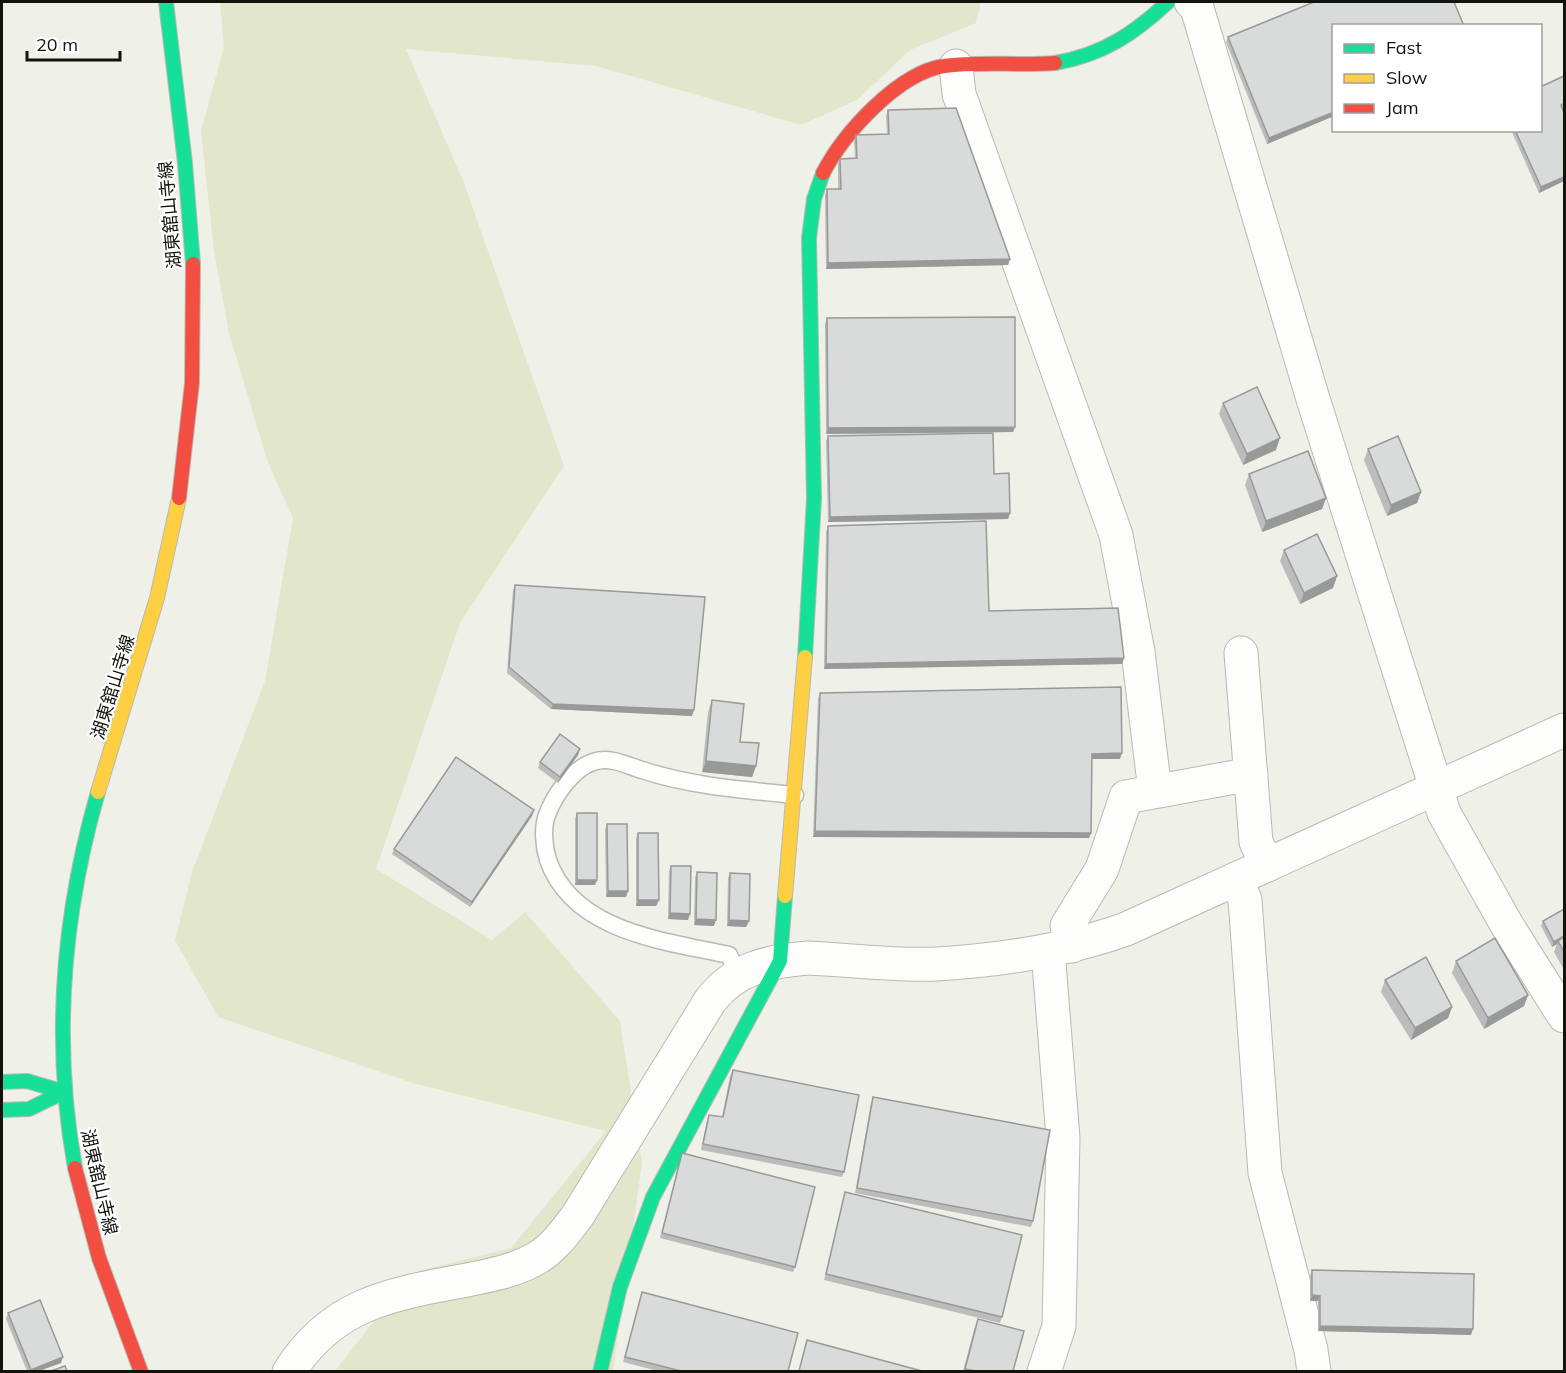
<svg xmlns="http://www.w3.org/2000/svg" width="1566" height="1373" viewBox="0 0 1566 1373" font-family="Mulish,'Noto Sans JP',sans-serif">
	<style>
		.green { fill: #e2e7cc }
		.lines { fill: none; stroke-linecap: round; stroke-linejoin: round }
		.lane-casing { stroke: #b9bab4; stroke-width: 19 }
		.street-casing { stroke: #b9bab4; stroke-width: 35 }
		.fast-casing { stroke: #b9bab4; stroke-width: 16 }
		.slow-casing { stroke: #b9bab4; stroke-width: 16 }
		.jam-casing { stroke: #b9bab4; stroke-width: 16 }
		.lane { stroke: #fdfdfc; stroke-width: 16 }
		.street { stroke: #fdfdfc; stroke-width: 33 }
		.fast { stroke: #16e098; stroke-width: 14 }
		.slow { stroke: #ffcf43; stroke-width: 14 }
		.jam { stroke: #f24e42; stroke-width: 14 }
		.wall { fill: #bbbcbb }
		.shaded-wall { fill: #989999 }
		.building { fill: #d9dbda; stroke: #989999; stroke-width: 1.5 }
		.labels { text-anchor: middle; stroke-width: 4.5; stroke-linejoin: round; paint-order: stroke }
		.street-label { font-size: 18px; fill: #12130d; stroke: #fff }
	</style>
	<rect width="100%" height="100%" fill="#eff0e8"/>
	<polygon class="green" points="220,2 981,2 976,23 910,50 857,100 801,125 596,66 406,49 464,183 564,466 460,623 376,869 492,940 525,912 620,1021 642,1163 613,1371 335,1371 411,1273 511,1248 606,1131 413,1083 218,1017 175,940 192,872 265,681 293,518 268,463 229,333 214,252 201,131 224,47"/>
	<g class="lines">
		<g class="lane-casing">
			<path id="lane" d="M738,974L729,955C665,941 573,932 548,860C544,847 542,828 547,815C554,796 572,769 593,762C610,756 626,765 642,770C690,786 744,790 795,795"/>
		</g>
		<g class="street-casing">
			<g id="street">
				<polyline points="1191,2 1197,8 1313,399 1444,813 1508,927 1564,1016"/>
				<polyline points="956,66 959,94 1116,535 1138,652 1155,791"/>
				<polyline points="1241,653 1256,842 1267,865"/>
				<polyline points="1236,879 1245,900 1265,1173 1311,1350 1314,1372"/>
				<polyline points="1072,946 1067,926 1102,869 1126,797 1251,774"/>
				<path d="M289,1372C333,1302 393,1294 467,1280C491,1275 515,1271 537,1258C554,1248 566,1231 578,1215L710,1001C735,968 769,961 808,958C851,960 895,966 937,964C1002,960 1065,951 1126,929L1564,730"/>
				<polyline points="1044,1372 1059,1326 1063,1138 1048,951"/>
			</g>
		</g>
		<g class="fast-casing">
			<g id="fast">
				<polyline points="166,2 185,163 193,264"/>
				<path d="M1055,63C1102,55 1134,34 1168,2"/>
				<polyline points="805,657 814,499 809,238 814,199 823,173"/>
				<polyline points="2,1082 27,1081 64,1092"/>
				<polyline points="2,1110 29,1109 64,1092"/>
				<path d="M75,1168C52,1040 62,917 98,792"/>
				<polyline points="600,1372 620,1287 653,1197 780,961 785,896"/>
			</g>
		</g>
		<g class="slow-casing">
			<g id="slow">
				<polyline points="98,792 157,598 179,498"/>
				<polyline points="785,896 805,657"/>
			</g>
		</g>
		<g class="jam-casing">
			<g id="jam">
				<path d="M823,173C844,133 898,73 944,66C981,61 1018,66 1055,63"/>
				<polyline points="179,498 192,383 193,264"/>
				<polyline points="75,1168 99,1258 141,1372"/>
			</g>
		</g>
		<use href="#lane" class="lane"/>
		<use href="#street" class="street"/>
		<use href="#fast" class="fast"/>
		<use href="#slow" class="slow"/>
		<use href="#jam" class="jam"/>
	</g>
	<g class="wall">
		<polygon points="1334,26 1334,116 1267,144 1226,42 1228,37"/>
		<polygon points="1564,76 1564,108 1563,109 1564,181 1539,193 1511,130 1540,130"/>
		<polygon points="888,110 1010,259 1008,265 826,269 825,195 827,189 838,189 838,164 840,159 855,158 854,141 856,135 887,134 886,116"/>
		<polygon points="827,318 1015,427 1013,432 826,434 825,324"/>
		<polygon points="1223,403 1276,450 1243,465 1219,414"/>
		<polygon points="828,436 994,474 1010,513 1008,519 828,522 826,441"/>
		<polygon points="1368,449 1421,492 1417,503 1387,516 1364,460"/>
		<polygon points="1249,474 1326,498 1322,509 1262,532 1245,485"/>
		<polygon points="828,526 989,611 1124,658 1122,664 824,669 826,532"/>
		<polygon points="1284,550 1337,576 1333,588 1300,604 1280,561"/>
		<polygon points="515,585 692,716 551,709 507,673 513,590"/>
		<polygon points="820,693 1120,759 1092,759 1091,833 1089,838 813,837 818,699"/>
		<polygon points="712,700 756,766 752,777 702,772 708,712"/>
		<polygon points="578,755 558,783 538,768 540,762"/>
		<polygon points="577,813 597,880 595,885 575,885 575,819"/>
		<polygon points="532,816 470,907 392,854 394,849"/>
		<polygon points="607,824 628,891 626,897 606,897 605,830"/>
		<polygon points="638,833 659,900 656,906 636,906 636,839"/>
		<polygon points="671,866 688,920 668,919 669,871"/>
		<polygon points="697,872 714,926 694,925 695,877"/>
		<polygon points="730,873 749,921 746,927 727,926 728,878"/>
		<polygon points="1564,909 1564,970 1554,952 1557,944 1552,947 1541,926 1543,921"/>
		<polygon points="1456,961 1528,995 1524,1006 1484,1029 1452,973"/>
		<polygon points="1385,980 1452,1007 1448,1018 1411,1040 1381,992"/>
		<polygon points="733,1070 844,1172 842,1177 701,1150 707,1120 709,1115 722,1117 730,1076"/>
		<polygon points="873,1097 1033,1221 1031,1227 855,1193 871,1103"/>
		<polygon points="682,1153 795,1267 793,1272 660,1238"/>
		<polygon points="845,1192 1002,1317 1000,1323 824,1280"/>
		<polygon points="1312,1270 1471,1335 1318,1331 1318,1301 1310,1301 1310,1276"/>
		<polygon points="642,1292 788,1371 658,1371 623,1362"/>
		<polygon points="8,1313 61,1363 39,1371 27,1371 6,1319"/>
		<polygon points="978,1319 1013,1371 963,1371 974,1330"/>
	</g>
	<g class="shaded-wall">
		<polygon points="1334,112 1334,116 1267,144 1269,138"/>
		<polygon points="1564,177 1564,181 1539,193 1541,187"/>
		<polygon points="1010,259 1008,265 826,269 828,263"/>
		<polygon points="1015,427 1013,432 826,434 828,428"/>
		<polygon points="1280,438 1276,450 1243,465 1247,454"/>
		<polygon points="1421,492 1417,503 1387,516 1391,505"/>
		<polygon points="1326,498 1322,509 1262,532 1266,521"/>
		<polygon points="1010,513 1008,519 828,522 830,517"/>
		<polygon points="1337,576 1333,588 1300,604 1304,593"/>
		<polygon points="1124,658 1122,664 824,669 826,664"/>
		<polygon points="553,704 694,710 692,716 551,709"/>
		<polygon points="580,749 578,755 558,783 560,777"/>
		<polygon points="1122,753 1120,759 1090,759 1092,754"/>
		<polygon points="706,761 756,766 752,777 702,772"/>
		<polygon points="534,810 532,816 470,907 472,902"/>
		<polygon points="815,831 1091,833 1089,838 813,837"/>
		<polygon points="577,880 597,880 595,885 575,885"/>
		<polygon points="608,891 628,891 626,897 606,897"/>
		<polygon points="638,900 659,900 656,906 636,906"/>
		<polygon points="670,913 690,914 688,920 668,919"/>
		<polygon points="696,919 716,920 714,926 694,925"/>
		<polygon points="729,920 749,921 746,927 727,926"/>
		<polygon points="1564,936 1564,940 1558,941 1557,944 1552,947 1554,942"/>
		<polygon points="1528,995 1524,1006 1484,1029 1488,1018"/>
		<polygon points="1452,1007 1448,1018 1411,1040 1415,1028"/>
		<polygon points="1312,1295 1320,1296 1318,1301 1310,1301"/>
		<polygon points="1320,1326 1473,1329 1471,1335 1318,1331"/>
		<polygon points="63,1357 61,1363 39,1371 31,1371 31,1370"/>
	</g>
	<g class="building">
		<polygon points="1314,2 1454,2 1464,26 1334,26 1334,112 1269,138 1228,37"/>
		<polygon points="1564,76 1564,103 1561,105 1564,113 1564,177 1541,187 1515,130 1540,130 1540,87"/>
		<polygon points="956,108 1010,259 828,263 827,189 841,189 840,159 857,158 856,135 889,134 888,110"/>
		<polygon points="1015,317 1015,427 828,428 827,318"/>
		<polygon points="1257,387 1280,438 1247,454 1223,403"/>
		<polygon points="993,433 994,474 1009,473 1010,513 830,517 828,436"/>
		<polygon points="1398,436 1421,492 1391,505 1368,449"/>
		<polygon points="1308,451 1326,498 1266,521 1249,474"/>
		<polygon points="986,521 989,611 1118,608 1124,658 826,664 828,526"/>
		<polygon points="1317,534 1337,576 1304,593 1284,550"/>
		<polygon points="515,585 705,597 694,710 553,704 509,667"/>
		<polygon points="1121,687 1122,753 1092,754 1091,833 815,831 820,693"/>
		<polygon points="712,700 744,704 740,742 759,743 756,766 706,761"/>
		<polygon points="560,734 580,749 560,777 540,762"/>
		<polygon points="456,757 534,810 472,902 394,849"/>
		<rect x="577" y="813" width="20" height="67"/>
		<polygon points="607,824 627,824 628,891 608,891"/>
		<polygon points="638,833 658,833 659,900 638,900"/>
		<polygon points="671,866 691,866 690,914 670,913"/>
		<polygon points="697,872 717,873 716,920 696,919"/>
		<polygon points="730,873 750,874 749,921 729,920"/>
		<polygon points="1564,909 1564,936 1554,942 1543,921"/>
		<polygon points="1564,937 1564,952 1558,941"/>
		<polygon points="1495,938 1528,995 1488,1018 1456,961"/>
		<polygon points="1426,957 1452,1007 1415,1028 1385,980"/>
		<polygon points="733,1070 859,1095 844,1172 703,1144 709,1115 723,1117"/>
		<polygon points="873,1097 1050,1130 1033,1221 857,1188"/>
		<polygon points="682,1153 815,1187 795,1267 662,1233"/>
		<polygon points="845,1192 1022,1235 1002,1317 826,1274"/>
		<polygon points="1312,1270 1474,1274 1473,1329 1320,1326 1320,1296 1312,1295"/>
		<polygon points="642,1292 798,1333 788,1371 681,1371 625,1357"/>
		<polygon points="40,1300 63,1357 31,1370 8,1313"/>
		<polygon points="978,1319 1024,1331 1013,1371 976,1371 965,1369"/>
		<polygon points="807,1340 922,1371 799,1371"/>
		<polygon points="65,1366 67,1371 51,1371"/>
	</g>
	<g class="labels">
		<g class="street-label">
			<text transform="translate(170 215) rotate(-95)" y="6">湖東舘山寺線</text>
			<text transform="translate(113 687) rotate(-73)" y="6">湖東舘山寺線</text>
			<text transform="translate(99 1182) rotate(77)" y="6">湖東舘山寺線</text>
		</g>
	</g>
	<rect width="1566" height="1373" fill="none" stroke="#12130d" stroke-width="6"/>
	<rect x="1332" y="24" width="210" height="108" fill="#ffffff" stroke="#a0a19e" stroke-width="1.5"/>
	<rect x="1344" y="44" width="30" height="9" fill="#16e098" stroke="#a0a19e" stroke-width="1.5"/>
	<text x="1386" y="54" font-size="18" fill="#12130d">Fast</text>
	<rect x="1344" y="74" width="30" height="9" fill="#ffcf43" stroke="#a0a19e" stroke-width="1.5"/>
	<text x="1386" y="84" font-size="18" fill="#12130d">Slow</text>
	<rect x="1344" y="104" width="30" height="9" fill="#f24e42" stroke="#a0a19e" stroke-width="1.5"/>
	<text x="1386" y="114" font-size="18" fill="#12130d">Jam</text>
	<path d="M27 51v9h93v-9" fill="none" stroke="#12130d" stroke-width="3"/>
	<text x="36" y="51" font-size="18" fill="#12130d" stroke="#ffffff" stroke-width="4.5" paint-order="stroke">20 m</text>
</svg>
